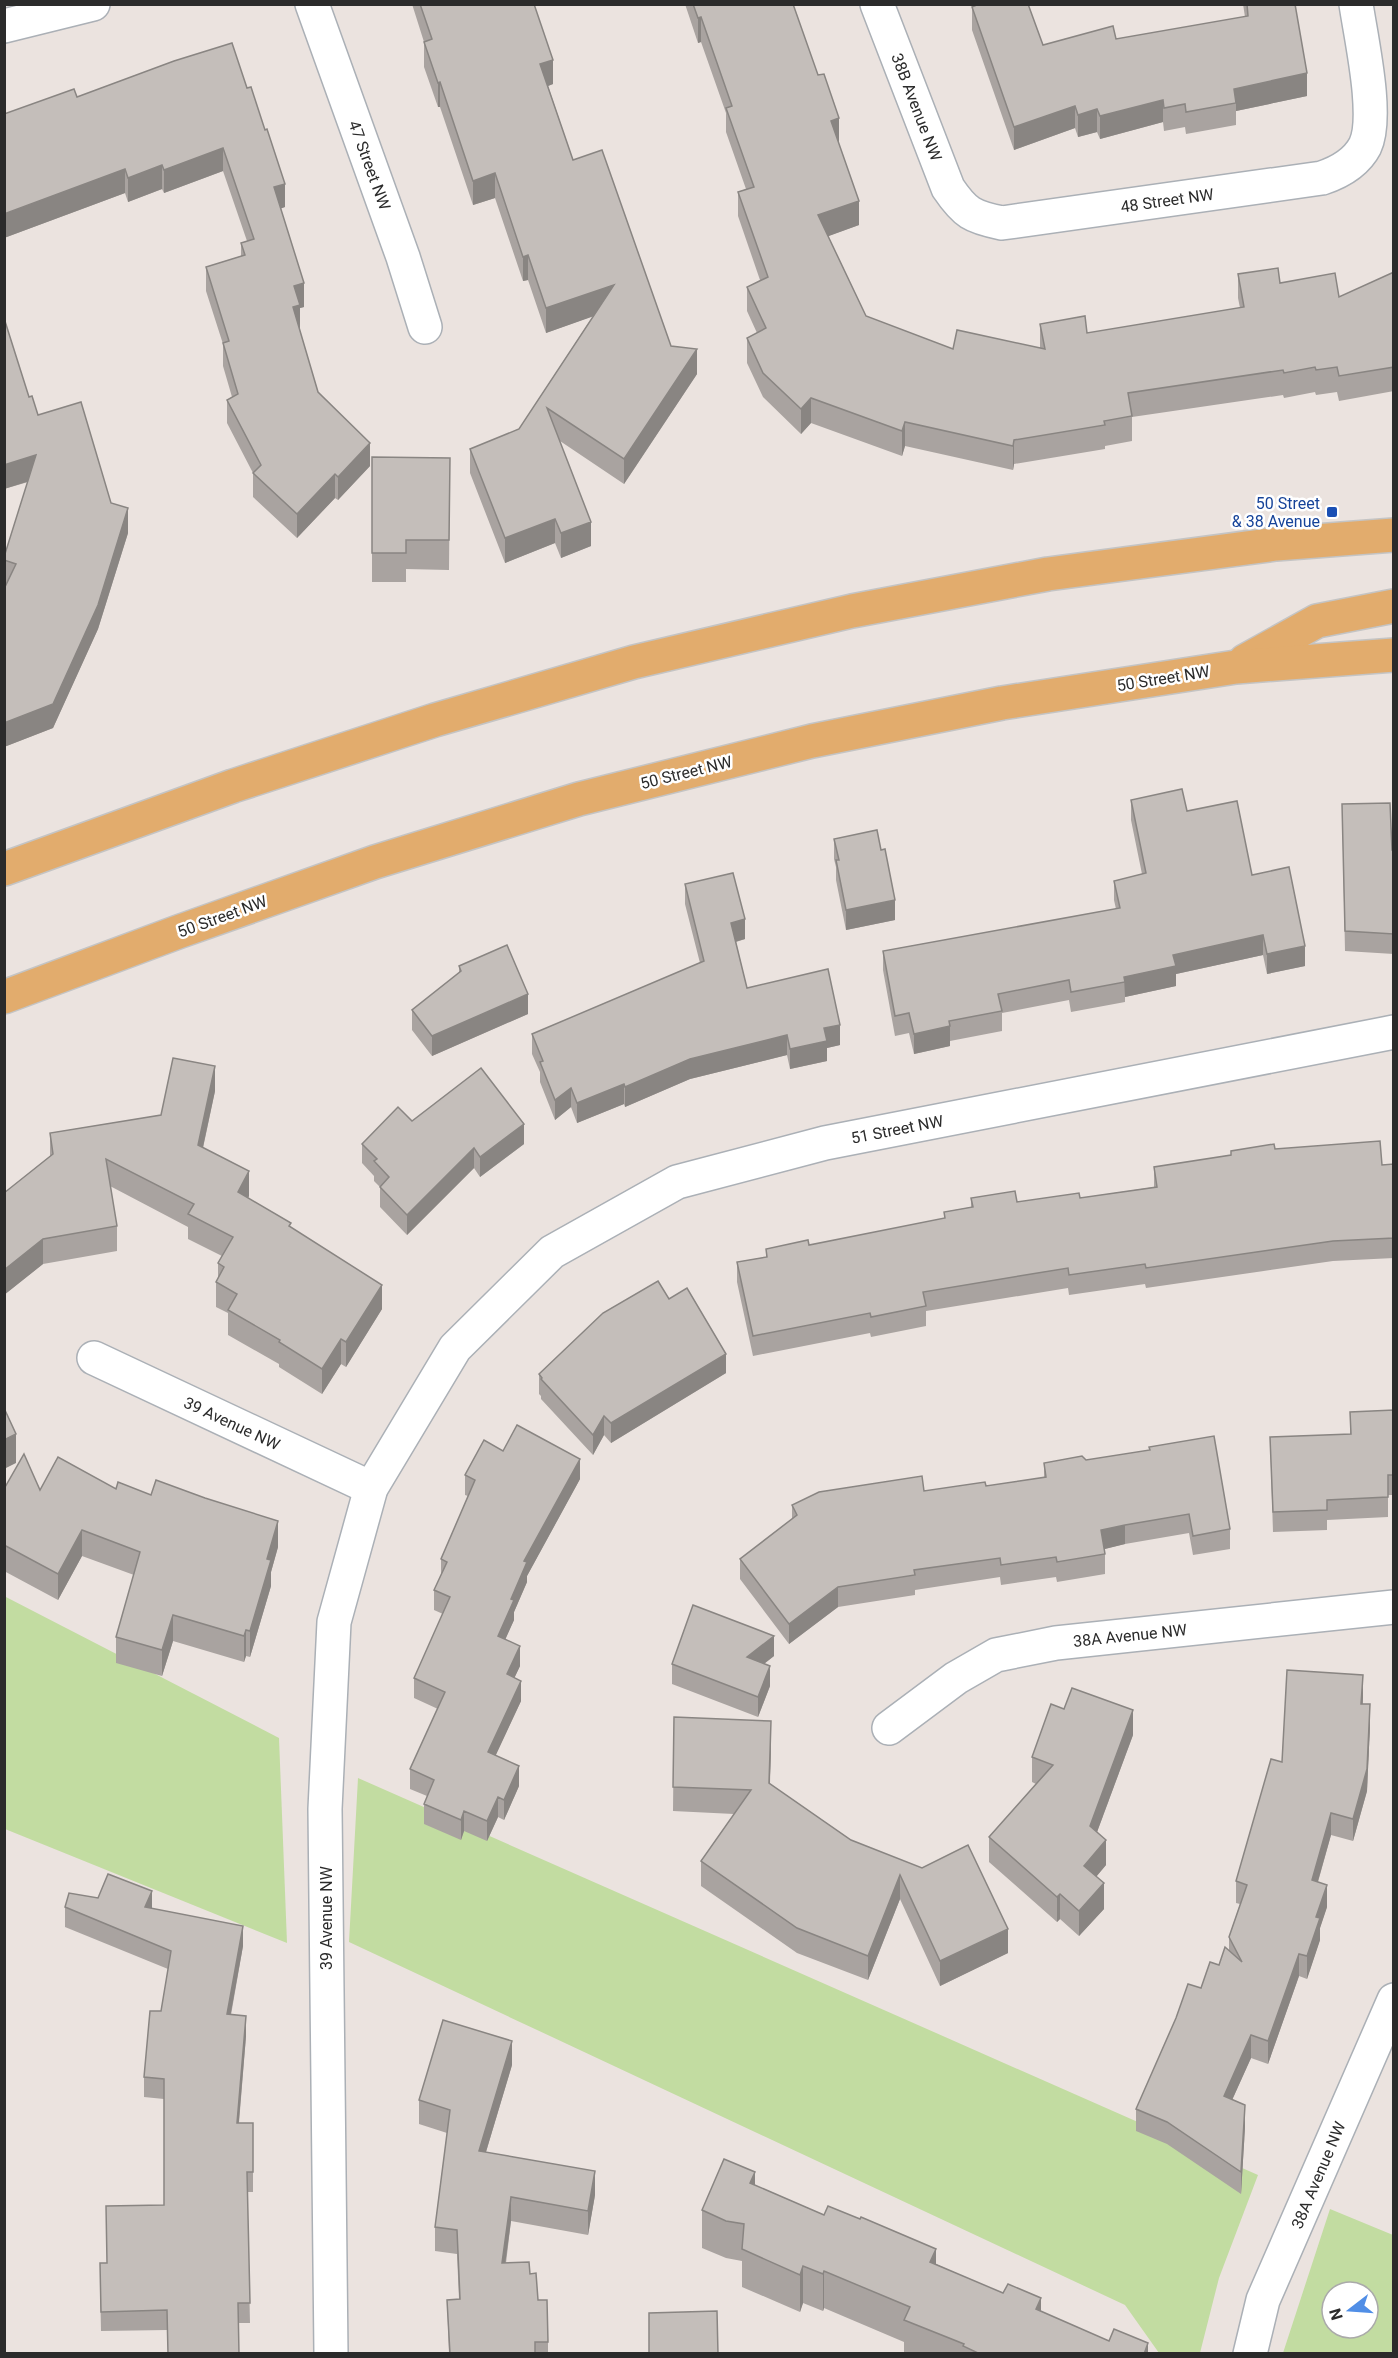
<svg xmlns="http://www.w3.org/2000/svg" width="1398" height="2358" viewBox="0 0 1398 2358" font-family="Roboto,sans-serif">
	<style>
		.green { fill: #c2dca1; fill-rule: evenodd }
		.lines { fill: none; stroke-linecap: round; stroke-linejoin: round }
		.minor-casing { stroke: #abb0b6; stroke-width: 36 }
		.primary-casing { stroke: #c4c4c4; stroke-width: 36 }
		.minor { stroke: #fff; stroke-width: 33 }
		.primary { stroke: #e2ac6d; stroke-width: 33 }
		.wall { fill: #a9a3a0 }
		.shaded-wall { fill: #898582 }
		.building { fill: #c4beba; stroke: #898582; stroke-width: 1.5 }
		.transit-dot { fill: #1a4fb4; stroke: #fff; stroke-width: 2 }
		.labels { text-anchor: middle; stroke-width: 5; stroke-linejoin: round; paint-order: stroke }
		.street-label { font-size: 16px; fill: #2b2b2b; stroke: #fff }
		.transit-label { font-size: 16px; fill: #164399; stroke: #fff; text-anchor: end }
	</style>
	<rect width="100%" height="100%" fill="#ebe3df"/>
	<g class="green">
		<polygon points="4,1596 279,1738 287,1943 5,1829"/>
		<polygon points="358,1778 1258,2175 1219,2278 1200,2353 1159,2353 1125,2305 349,1942"/>
		<path d="M1330,2209L1393,2235V2353H1283ZM1332,2292H1368V2328H1332Z"/>
	</g>
	<g class="lines">
		<g class="minor-casing">
			<g id="minor">
				<polyline points="312,4 403,257 425,327"/>
				<path d="M877,4L948,188C965,213 972,217 1002,223L1322,178C1340,172 1356,163 1365,146C1379,117 1361,38 1356,4"/>
				<polyline points="4,26 93,4"/>
				<polyline points="94,1358 371,1488"/>
				<polyline points="889,1728 956,1678 996,1655 1056,1643 1394,1607"/>
				<polyline points="331,2354 325,1809 334,1622 371,1488 455,1348 552,1252 677,1182 825,1143 1394,1032"/>
				<polyline points="1250,2354 1263,2300 1394,2000"/>
			</g>
		</g>
		<g class="primary-casing">
			<g id="primary">
				<polyline points="1245,661 1317,621 1394,606"/>
				<polyline points="4,869 233,786 435,720 634,662 852,611 1048,574 1276,544 1394,535"/>
				<polyline points="4,997 178,932 375,862 579,799 812,741 1002,703 1236,667 1394,655"/>
			</g>
		</g>
		<use href="#minor" class="minor"/>
		<use href="#primary" class="primary"/>
	</g>
	<g class="wall">
		<polygon points="412,4 534,4 553,84 548,86 573,160 671,346 697,374 624,484 560,441 591,546 561,558 555,543 505,563 470,473 470,449 519,429 593,316 546,333 528,280 523,281 495,198 473,205 440,107 438,107 424,67 424,42"/>
		<polygon points="685,4 793,4 839,142 838,143 859,225 828,236 866,316 953,349 1040,348 1040,324 1087,333 1240,308 1238,298 1238,274 1280,283 1339,297 1394,272 1394,391 1339,401 1337,392 1316,395 1315,392 1284,398 1283,395 1132,417 1132,441 1105,446 1105,449 1014,464 1013,470 905,446 902,456 811,423 801,434 763,397 747,363 747,338 757,333 747,311 747,287 760,280 738,216 738,192 746,189 726,132 726,113 701,42 698,43"/>
		<polygon points="1243,4 1295,4 1307,96 1236,111 1236,125 1186,134 1185,127 1164,131 1163,122 1100,139 1097,132 1078,137 1075,128 1014,150 972,30 972,7 1043,45 1116,39 1245,17"/>
		<polygon points="174,61 285,207 281,208 304,307 300,308 299,329 318,392 370,466 338,500 335,498 297,538 253,497 253,473 227,423 227,400 232,397 223,366 223,344 206,291 206,267 241,256 241,243 247,241 223,171 164,193 162,189 128,202 125,193 4,238 4,114 77,97"/>
		<polygon points="29,397 38,415 111,503 128,533 98,629 53,728 4,747 4,589 6,585 4,584 4,557 28,482 4,489"/>
		<polygon points="372,457 450,458 449,570 406,569 406,582 372,582"/>
		<polygon points="1131,800 1187,811 1252,875 1305,966 1267,974 1263,955 1176,974 1176,986 1125,997 1125,1002 1071,1012 1069,1000 1002,1013 1002,1031 950,1041 950,1046 914,1054 909,1033 895,1036 883,970 883,951 1116,909 1114,900 1114,881 1142,874 1131,820"/>
		<polygon points="1342,804 1392,850 1394,850 1394,954 1345,951"/>
		<polygon points="834,839 895,920 846,930 836,880 836,867 834,859"/>
		<polygon points="685,884 745,939 736,942 747,988 840,1045 827,1048 827,1061 790,1069 787,1055 690,1079 625,1107 624,1104 577,1123 571,1107 555,1120 540,1082 540,1072 532,1054 532,1034 700,963 685,904"/>
		<polygon points="459,966 528,1014 432,1056 412,1030 412,1010 459,973"/>
		<polygon points="215,1091 203,1148 249,1196 248,1198 291,1228 382,1309 346,1367 341,1364 322,1394 279,1367 279,1364 228,1335 228,1313 216,1307 216,1282 218,1279 218,1263 222,1256 188,1239 188,1227 110,1186 117,1226 117,1251 43,1264 4,1295 4,1193 50,1156 50,1133 161,1115"/>
		<polygon points="412,1121 524,1144 480,1177 474,1168 407,1235 380,1207 380,1187 374,1181 374,1176 362,1163 362,1144"/>
		<polygon points="1275,1149 1382,1165 1394,1164 1394,1258 1333,1261 1146,1288 1145,1284 1069,1295 1068,1288 926,1311 926,1326 871,1337 870,1333 753,1356 737,1282 737,1262 766,1257 766,1249 809,1245 944,1219 944,1212 971,1207 971,1198 1017,1202 1080,1198 1154,1187 1154,1167 1231,1156 1231,1151"/>
		<polygon points="669,1299 726,1373 611,1443 604,1435 593,1455 541,1399 541,1396 539,1394 539,1374"/>
		<polygon points="1394,1410 1394,1495 1388,1495 1388,1517 1327,1520 1327,1530 1273,1532 1270,1437 1350,1434 1350,1412"/>
		<polygon points="503,1451 580,1479 527,1576 527,1582 514,1612 514,1620 505,1639 520,1666 514,1678 521,1701 495,1756 519,1786 504,1820 498,1817 487,1841 464,1831 461,1840 424,1824 424,1804 427,1796 410,1789 410,1769 438,1709 414,1698 414,1678 443,1614 434,1610 434,1590 441,1577 441,1559 468,1496 465,1495 465,1475"/>
		<polygon points="1086,1460 1230,1529 1230,1549 1193,1555 1189,1533 1125,1544 1104,1549 1105,1554 1105,1574 1057,1582 1056,1577 1001,1585 1000,1577 915,1590 915,1595 838,1607 789,1644 740,1579 740,1559 792,1519 792,1505 924,1491 986,1486 1044,1478 1044,1463"/>
		<polygon points="4,1489 116,1489 278,1547 271,1572 271,1586 250,1657 246,1656 244,1662 173,1641 162,1676 116,1663 116,1637 134,1575 82,1556 58,1600 4,1571"/>
		<polygon points="774,1656 764,1664 770,1686 758,1717 672,1684 672,1664"/>
		<polygon points="1363,1697 1363,1704 1370,1726 1367,1791 1353,1841 1331,1835 1318,1882 1327,1907 1320,1928 1320,1940 1307,1979 1299,1976 1268,2064 1251,2058 1232,2100 1245,2127 1241,2194 1167,2144 1136,2131 1136,2109 1201,1988 1219,1965 1229,1950 1229,1937 1240,1904 1236,1903 1236,1881 1282,1762"/>
		<polygon points="674,1717 771,1746 770,1784 851,1840 1008,1953 940,1986 900,1899 868,1980 797,1953 701,1886 701,1861 734,1814 673,1811"/>
		<polygon points="1133,1735 1097,1832 1106,1865 1096,1877 1104,1909 1079,1936 1060,1919 1057,1922 989,1862 989,1837 1036,1784 1032,1782 1032,1757"/>
		<polygon points="65,1907 152,1909 243,1946 231,2015 246,2036 239,2123 253,2123 253,2192 247,2192 250,2323 238,2323 167,2330 101,2331 100,2283 107,2263 164,2205 164,2099 144,2097 144,2077 161,2011 168,1969 65,1927"/>
		<polygon points="512,2065 486,2152 595,2195 588,2235 511,2221 506,2263 530,2274 538,2300 548,2342 548,2354 449,2354 447,2300 459,2299 457,2254 435,2251 435,2227 447,2133 419,2124 419,2100"/>
		<polygon points="755,2185 936,2264 1041,2312 1109,2341 1148,2354 904,2354 904,2342 824,2308 823,2311 803,2303 800,2312 742,2287 742,2261 726,2258 702,2248 702,2210"/>
	</g>
	<g class="shaded-wall">
		<polygon points="701,17 701,42 698,43 698,18"/>
		<polygon points="553,60 553,84 540,89 540,64"/>
		<polygon points="1307,73 1307,96 1236,111 1236,103 1234,89"/>
		<polygon points="440,82 440,107 438,107 438,83"/>
		<polygon points="1163,100 1163,122 1100,139 1100,116"/>
		<polygon points="1075,106 1075,128 1014,150 1014,127"/>
		<polygon points="1097,109 1097,132 1078,137 1078,115"/>
		<polygon points="839,118 839,142 831,145 831,121"/>
		<polygon points="223,148 223,171 164,193 164,170"/>
		<polygon points="162,165 162,189 128,202 128,178"/>
		<polygon points="125,169 125,193 4,238 4,214"/>
		<polygon points="495,173 495,198 473,205 473,181"/>
		<polygon points="285,184 285,207 274,211 274,187"/>
		<polygon points="859,201 859,225 818,240 818,215"/>
		<polygon points="528,255 528,280 523,281 523,257"/>
		<polygon points="304,283 304,307 300,308 300,329 293,331 294,286"/>
		<polygon points="614,285 614,309 546,333 546,308"/>
		<polygon points="697,349 697,374 624,484 624,459"/>
		<polygon points="811,398 811,423 801,434 801,409"/>
		<polygon points="905,422 905,446 902,456 902,431"/>
		<polygon points="1014,440 1014,464 1013,470 1013,446"/>
		<polygon points="370,443 370,466 338,500 338,477"/>
		<polygon points="36,455 36,479 4,489 4,465"/>
		<polygon points="335,474 335,498 297,538 297,514"/>
		<polygon points="128,508 128,533 98,629 53,728 4,747 4,723"/>
		<polygon points="555,519 555,543 505,563 505,538"/>
		<polygon points="591,522 591,546 561,558 561,533"/>
		<polygon points="895,900 895,920 846,930 846,910"/>
		<polygon points="745,919 745,939 731,943 731,923"/>
		<polygon points="1263,935 1263,955 1176,974 1176,986 1125,997 1124,977 1173,955"/>
		<polygon points="1305,946 1305,966 1267,974 1267,954"/>
		<polygon points="528,994 528,1014 432,1056 432,1036"/>
		<polygon points="840,1025 840,1045 827,1048 827,1061 790,1069 790,1049 824,1028"/>
		<polygon points="950,1026 950,1046 914,1054 914,1034"/>
		<polygon points="787,1035 787,1055 690,1079 625,1107 625,1087 690,1059"/>
		<polygon points="215,1066 215,1091 198,1170 198,1145"/>
		<polygon points="624,1084 624,1104 577,1123 577,1103"/>
		<polygon points="571,1088 571,1107 555,1120 555,1100"/>
		<polygon points="524,1124 524,1144 480,1177 480,1157"/>
		<polygon points="474,1148 474,1168 407,1235 407,1215"/>
		<polygon points="249,1171 249,1196 238,1217 238,1192"/>
		<polygon points="43,1239 43,1264 4,1295 4,1270"/>
		<polygon points="382,1285 382,1309 346,1367 346,1342"/>
		<polygon points="341,1339 341,1364 322,1394 322,1369"/>
		<polygon points="726,1354 726,1373 611,1443 611,1423"/>
		<polygon points="604,1416 604,1435 593,1455 593,1435"/>
		<polygon points="16,1434 16,1463 4,1469 4,1440"/>
		<polygon points="580,1459 580,1479 527,1576 527,1582 514,1612 514,1620 498,1656 498,1636 524,1561"/>
		<polygon points="278,1521 278,1547 271,1572 271,1586 250,1657 250,1631 267,1559"/>
		<polygon points="1125,1525 1125,1544 1101,1550 1101,1530"/>
		<polygon points="82,1530 82,1556 58,1600 58,1574"/>
		<polygon points="838,1587 838,1607 789,1644 789,1624"/>
		<polygon points="173,1615 173,1641 162,1676 162,1650"/>
		<polygon points="246,1630 246,1656 244,1662 244,1636"/>
		<polygon points="774,1636 774,1656 747,1677 747,1657"/>
		<polygon points="520,1646 520,1666 507,1694 507,1674"/>
		<polygon points="770,1666 770,1686 758,1717 758,1697"/>
		<polygon points="1363,1675 1363,1697 1361,1726 1361,1704"/>
		<polygon points="521,1681 521,1701 488,1772 488,1752"/>
		<polygon points="1370,1704 1370,1726 1367,1791 1353,1841 1353,1819"/>
		<polygon points="1133,1710 1133,1735 1090,1851 1090,1826"/>
		<polygon points="771,1721 771,1746 769,1808 769,1783"/>
		<polygon points="519,1766 519,1786 504,1820 504,1800"/>
		<polygon points="498,1797 498,1817 487,1841 487,1821"/>
		<polygon points="464,1811 464,1831 461,1840 461,1820"/>
		<polygon points="1331,1813 1331,1835 1312,1902 1312,1880"/>
		<polygon points="1106,1840 1106,1865 1084,1891 1084,1866"/>
		<polygon points="900,1875 900,1899 868,1980 868,1956"/>
		<polygon points="1104,1883 1104,1909 1079,1936 1079,1911"/>
		<polygon points="1327,1885 1327,1907 1320,1928 1320,1940 1307,1979 1307,1956 1316,1917"/>
		<polygon points="152,1891 152,1911 145,1907"/>
		<polygon points="1060,1894 1060,1919 1057,1922 1057,1897"/>
		<polygon points="243,1926 243,1946 227,2034 227,2014"/>
		<polygon points="1008,1929 1008,1953 940,1986 940,1961"/>
		<polygon points="1299,1954 1299,1976 1268,2064 1268,2041"/>
		<polygon points="246,2016 246,2036 237,2143 237,2123"/>
		<polygon points="1251,2035 1251,2058 1224,2118 1224,2096"/>
		<polygon points="512,2041 512,2065 479,2175 479,2151"/>
		<polygon points="1245,2105 1245,2127 1241,2194 1241,2172"/>
		<polygon points="595,2171 595,2195 588,2235 588,2211"/>
		<polygon points="755,2172 755,2210 750,2183"/>
		<polygon points="511,2197 511,2221 502,2287 502,2263"/>
		<polygon points="936,2249 936,2286 930,2262"/>
		<polygon points="803,2266 803,2303 800,2312 800,2275"/>
		<polygon points="824,2271 824,2308 823,2311 823,2274"/>
		<polygon points="1041,2298 1041,2335 1036,2309"/>
		<polygon points="1148,2343 1148,2354 1144,2354"/>
	</g>
	<g class="building">
		<polygon points="420,4 534,4 553,60 540,64 573,160 602,150 671,346 697,349 624,459 547,408 591,522 561,533 555,519 505,538 470,449 519,429 614,285 546,308 528,255 523,257 495,173 473,181 440,82 438,83 424,42 432,39"/>
		<polygon points="693,4 793,4 818,75 824,74 839,118 831,121 859,201 818,215 866,316 953,349 957,330 1045,349 1040,324 1085,316 1087,333 1244,307 1238,274 1278,268 1280,283 1335,273 1339,297 1394,272 1394,367 1339,376 1337,367 1316,370 1315,367 1284,373 1283,370 1128,393 1132,416 1104,421 1105,425 1014,440 1013,446 905,422 902,431 811,398 801,409 763,373 747,338 766,328 747,287 768,277 738,192 754,187 726,108 732,106 701,17 698,18"/>
		<polygon points="979,4 1028,4 1043,45 1113,26 1116,39 1248,16 1247,4 1295,4 1307,73 1234,89 1236,103 1186,112 1185,104 1164,108 1163,100 1100,116 1097,109 1078,115 1075,106 1014,127 972,7"/>
		<polygon points="232,43 247,88 251,87 265,130 267,129 285,184 274,187 304,283 294,286 300,305 293,307 318,392 370,443 338,477 335,474 297,514 253,473 261,465 227,400 238,394 223,343 229,341 206,267 245,255 241,243 254,239 223,148 164,170 162,165 128,178 125,169 4,214 4,114 74,89 77,97 174,61"/>
		<polygon points="4,318 29,397 32,396 38,415 81,402 111,503 128,508 98,605 53,704 4,723 4,589 16,564 4,560 4,557 36,455 4,465"/>
		<polygon points="372,457 450,458 449,540 406,540 406,553 372,553"/>
		<polygon points="1182,789 1187,811 1237,801 1252,875 1289,867 1305,946 1267,954 1263,935 1173,955 1176,966 1124,977 1125,982 1071,992 1069,980 998,994 1002,1011 949,1021 950,1026 914,1034 909,1013 895,1016 883,951 1120,908 1114,881 1146,873 1131,800"/>
		<polygon points="1390,803 1392,850 1394,850 1394,934 1345,931 1342,804"/>
		<polygon points="877,830 881,850 885,849 895,900 846,910 836,860 839,860 834,839"/>
		<polygon points="733,873 745,919 731,923 747,988 828,969 840,1025 824,1028 827,1041 790,1049 787,1035 690,1059 625,1087 624,1084 577,1103 571,1088 555,1100 540,1062 543,1061 532,1034 704,961 685,884"/>
		<polygon points="507,945 528,994 432,1036 412,1010 461,971 459,966"/>
		<polygon points="173,1058 215,1066 198,1145 249,1171 238,1192 291,1223 289,1226 382,1285 346,1342 341,1339 322,1369 279,1342 280,1340 228,1310 237,1294 216,1282 224,1267 218,1263 233,1237 188,1214 194,1204 106,1159 117,1226 43,1239 4,1270 4,1193 53,1154 50,1133 161,1115"/>
		<polygon points="481,1068 524,1124 480,1157 474,1148 407,1215 380,1187 389,1177 374,1161 377,1159 362,1144 398,1107 412,1121"/>
		<polygon points="1380,1141 1382,1165 1394,1164 1394,1238 1333,1241 1146,1268 1145,1264 1069,1275 1068,1268 923,1292 926,1306 871,1317 870,1313 753,1336 737,1262 767,1257 766,1249 808,1240 809,1245 945,1218 944,1212 973,1207 971,1198 1015,1191 1017,1202 1079,1193 1080,1198 1157,1187 1154,1167 1231,1155 1231,1151 1274,1144 1275,1149"/>
		<polygon points="658,1281 669,1299 687,1288 726,1354 611,1423 604,1416 593,1435 541,1379 542,1378 539,1374 603,1313"/>
		<polygon points="4,1408 16,1434 4,1440"/>
		<polygon points="1394,1410 1394,1475 1388,1475 1388,1497 1327,1500 1327,1510 1273,1512 1270,1437 1351,1434 1350,1412"/>
		<polygon points="517,1425 580,1459 524,1561 527,1562 511,1599 514,1600 498,1636 520,1646 507,1674 521,1681 488,1752 519,1766 504,1800 498,1797 487,1821 464,1811 461,1820 424,1804 434,1780 410,1769 445,1692 414,1678 450,1597 434,1590 447,1562 441,1559 475,1480 465,1475 484,1440 503,1451"/>
		<polygon points="1214,1436 1230,1529 1193,1536 1189,1514 1125,1525 1101,1530 1105,1554 1057,1562 1056,1557 1001,1565 1000,1558 914,1570 915,1575 838,1587 789,1624 740,1559 797,1515 792,1505 819,1492 922,1476 924,1491 985,1482 986,1486 1046,1477 1044,1463 1082,1456 1086,1460 1150,1450 1149,1447"/>
		<polygon points="24,1454 40,1490 58,1457 116,1489 118,1482 151,1495 156,1480 205,1498 278,1521 267,1559 271,1560 250,1631 246,1630 244,1636 173,1615 162,1650 116,1637 140,1552 82,1530 58,1574 4,1545 4,1489"/>
		<polygon points="693,1605 774,1636 747,1657 770,1666 758,1697 672,1664"/>
		<polygon points="1287,1670 1363,1675 1361,1704 1370,1704 1367,1769 1353,1819 1331,1813 1312,1880 1327,1885 1316,1917 1320,1918 1307,1956 1299,1954 1268,2041 1251,2035 1224,2096 1245,2105 1241,2172 1167,2122 1136,2109 1176,2018 1188,1984 1201,1988 1210,1962 1219,1965 1225,1947 1242,1962 1229,1937 1247,1885 1236,1881 1271,1759 1282,1762"/>
		<polygon points="1072,1688 1133,1710 1090,1826 1106,1840 1084,1866 1104,1883 1079,1911 1060,1894 1057,1897 989,1837 1053,1765 1032,1757 1051,1704 1064,1709"/>
		<polygon points="674,1717 771,1721 769,1783 851,1840 922,1868 968,1845 1008,1929 940,1961 900,1875 868,1956 797,1928 701,1861 751,1790 673,1787"/>
		<polygon points="108,1874 152,1891 145,1907 243,1926 227,2014 246,2016 237,2123 253,2123 253,2172 247,2172 250,2303 238,2303 239,2354 168,2354 167,2310 101,2312 100,2263 107,2263 106,2206 164,2205 164,2079 144,2077 150,2011 161,2011 171,1951 65,1907 69,1893 98,1898"/>
		<polygon points="443,2020 512,2041 479,2151 595,2171 588,2211 511,2197 502,2263 529,2262 530,2274 536,2273 538,2300 547,2300 548,2342 535,2342 535,2354 450,2354 447,2300 460,2299 457,2230 435,2227 450,2110 419,2100"/>
		<polygon points="724,2159 755,2172 750,2183 824,2215 828,2206 860,2219 861,2217 936,2249 930,2262 1003,2293 1008,2284 1041,2298 1036,2309 1109,2341 1114,2329 1148,2343 1144,2354 980,2354 963,2346 964,2344 904,2320 910,2307 824,2271 823,2274 803,2266 800,2275 742,2249 744,2224 726,2221 702,2210"/>
		<polygon points="717,2311 718,2354 649,2354 649,2313"/>
	</g>
	<rect class="transit-dot" x="1326" y="506" width="12" height="12" rx="3"/>
	<g class="labels">
		<g class="street-label">
			<text transform="translate(917 107) rotate(69)" y="6">38B Avenue NW</text>
			<text transform="translate(370 165) rotate(70)" y="6">47 Street NW</text>
			<text transform="translate(1167 200) rotate(-8)" y="6">48 Street NW</text>
			<text transform="translate(1163 678) rotate(-9)" y="6">50 Street NW</text>
			<text transform="translate(686 772) rotate(-14)" y="6">50 Street NW</text>
			<text transform="translate(222 916) rotate(-20)" y="6">50 Street NW</text>
			<text transform="translate(897 1129) rotate(-11)" y="6">51 Street NW</text>
			<text transform="translate(232 1423) rotate(25)" y="6">39 Avenue NW</text>
			<text transform="translate(1130 1635) rotate(-6)" y="6">38A Avenue NW</text>
			<text transform="translate(326 1918) rotate(-90)" y="6">39 Avenue NW</text>
			<text transform="translate(1318 2175) rotate(-67)" y="6">38A Avenue NW</text>
		</g>
		<g class="transit-label">
			<text x="1320" y="509">50 Street<tspan x="1320" dy="18">&amp; 38 Avenue</tspan></text>
		</g>
	</g>
	<rect width="1398" height="2358" fill="none" stroke="#2b2b2b" stroke-width="12"/>
	<g transform="translate(1350 2310) rotate(253)"><circle r="28" fill="#ffffff" stroke="#aaaaaa" stroke-width="1.5"/>
	<path d="M0-4.5L10 22L0 15L-10 22Z" fill="#508ee6"/>
	<text y="-9" font-size="16" font-weight="bold" text-anchor="middle" fill="#2b2b2b">N</text>
	</g>
</svg>
